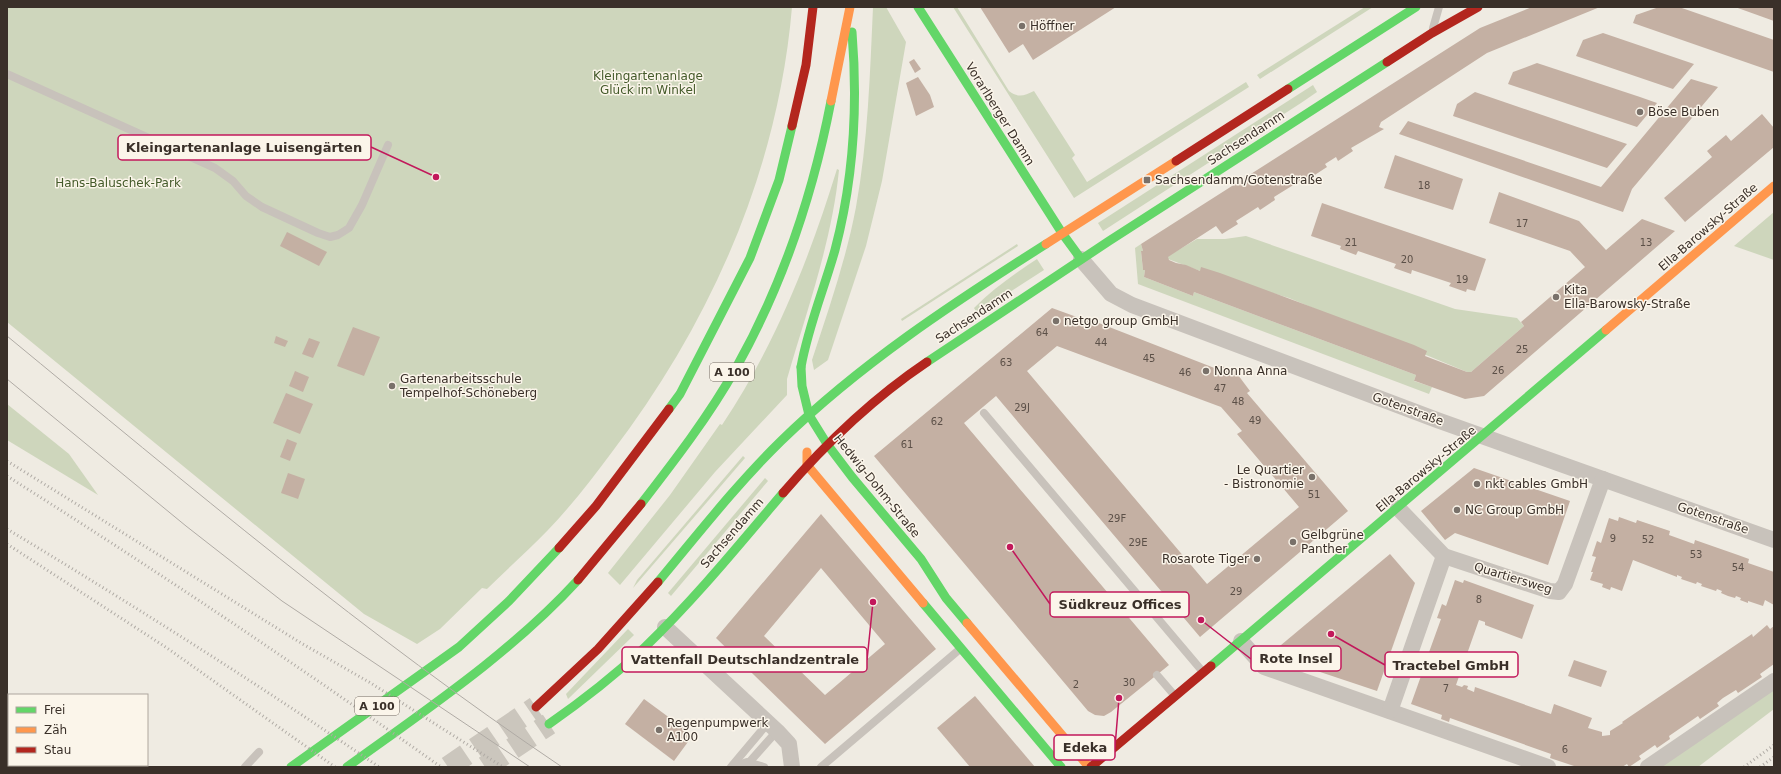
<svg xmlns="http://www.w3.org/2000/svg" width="1781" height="774" viewBox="0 0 1781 774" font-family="'DejaVu Sans',sans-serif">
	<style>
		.green { fill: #ced6bc }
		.building { fill: #c4b0a3; fill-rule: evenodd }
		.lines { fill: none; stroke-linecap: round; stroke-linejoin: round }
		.secondary-tunnel { stroke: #cbc6bd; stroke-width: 22; stroke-dasharray: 22 11; stroke-linecap: butt }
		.lane { stroke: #c8c2bb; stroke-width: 8 }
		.street { stroke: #c8c2bb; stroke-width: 16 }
		.fast { stroke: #63d668; stroke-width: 9 }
		.slow { stroke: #ff974d; stroke-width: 9 }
		.jam { stroke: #b3261e; stroke-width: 9 }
		.tram { stroke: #b0aba5; stroke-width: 1 }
		.rail { stroke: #b0aba5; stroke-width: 3; stroke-dasharray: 1 3; stroke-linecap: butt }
		.lane-bridge { stroke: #c8c2bb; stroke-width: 8 }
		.poi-dot { fill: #79716a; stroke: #fbf5ea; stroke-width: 1.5 }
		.labels { text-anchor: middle; stroke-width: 3; stroke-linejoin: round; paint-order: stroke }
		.number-label { font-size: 10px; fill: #5c5048 }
		.shield { fill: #fbf5ea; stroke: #746b63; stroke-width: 1 }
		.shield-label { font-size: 11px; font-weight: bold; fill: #3a3029 }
		.poi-label { font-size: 12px; fill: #3a3029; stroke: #fbf5ea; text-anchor: start }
		.park-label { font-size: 12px; fill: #445a2a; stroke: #fbf5ea }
		.street-label { font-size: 12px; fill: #3a3029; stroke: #fbf5ea }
		.leader { fill: none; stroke: #c2185b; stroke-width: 1.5 }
		.callout-dot { fill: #c2185b; stroke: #fbf5ea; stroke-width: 1.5 }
		.callout { fill: #fbf5ea; stroke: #c2185b; stroke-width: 1.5 }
		.callout-label { font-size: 13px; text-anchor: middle; font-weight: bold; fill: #3a3029 }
	</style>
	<rect width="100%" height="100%" fill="#efebe2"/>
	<g class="green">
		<path d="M7,7H792C778,171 711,322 612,452C592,479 571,506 548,530C528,551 507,569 487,589L482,588L440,629L417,644L364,614L7,322Z"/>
		<path d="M873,7H886L906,42L882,181L866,246L828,360L814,370L812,360C828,311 846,260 856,207C868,141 870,74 873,7Z"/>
		<path d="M953,7H957L1009,91C1018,98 1024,96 1034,91L1075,155L1072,158L1087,182L1246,82L1249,87L1074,198Z"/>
		<polygon points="1365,7 1373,7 1260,79 1257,75"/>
		<polygon points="1313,85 1317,92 1301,103 1103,231 1098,223"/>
		<path d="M837,169L839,170C832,241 807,310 787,379V395L715,472L620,585L608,573L670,495L720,424L722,425C775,345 809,260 837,169Z"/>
		<polygon points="1774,212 1774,260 1734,246"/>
		<polygon points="1246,236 1455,309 1517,318 1524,326 1471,372 1467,372 1289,298 1200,271 1168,259 1168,256 1197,239 1225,239"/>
		<polygon points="1017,244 1018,246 902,321 901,319"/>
		<polygon points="1141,244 1143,251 1141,252 1143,270 1145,270 1144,277 1193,296 1194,292 1416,375 1414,381 1432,387 1429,394 1138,284 1135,248"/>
		<path d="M1037,259L1044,270L977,313L974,308C993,289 1014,274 1037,259Z"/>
		<polygon points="7,404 69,454 98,495 7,440"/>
		<polygon points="743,456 745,458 633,588 637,580"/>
		<polygon points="765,478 768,481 671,596 668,593"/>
		<polygon points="628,629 634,635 568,699 566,694"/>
		<polygon points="1774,688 1774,709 1698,767 1659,767"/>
	</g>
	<g class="building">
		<polygon points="980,7 1116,7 1033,60 1023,44 1009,53"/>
		<polygon points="1532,7 1600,7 1487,53 1381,122 1379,127 1384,129 1351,148 1353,151 1338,161 1336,157 1325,164 1327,167 1304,182 1303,179 1274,197 1275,200 1260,210 1258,207 1236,221 1238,224 1222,234 1216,226 1168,257 1169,260 1176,263 1186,265 1200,271 1201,267 1220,273 1414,345 1427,351 1425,356 1467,372 1471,372 1524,326 1521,322 1585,267 1570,251 1489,223 1499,192 1579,221 1606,250 1642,219 1675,231 1484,396 1465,399 1415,381 1414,381 1416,375 1194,292 1193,296 1144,277 1145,270 1143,270 1141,251 1143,251 1141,244 1480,28"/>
		<polygon points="1659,7 1679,7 1774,40 1774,72 1633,23 1636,15"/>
		<polygon points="1735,7 1774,7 1774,21"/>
		<polygon points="1603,33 1694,64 1673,89 1576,56 1583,40"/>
		<polygon points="914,59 921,69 915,73 909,62"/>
		<polygon points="1537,63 1640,97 1657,103 1637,127 1508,84 1513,72"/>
		<polygon points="918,77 930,95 934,107 916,116 906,83"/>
		<polygon points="1691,79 1718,87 1632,189 1623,212 1399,134 1408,121 1601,187"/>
		<polygon points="1475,92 1627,144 1607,168 1453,116 1457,104"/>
		<polygon points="1762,114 1774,128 1774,147 1685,222 1664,198 1712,157 1707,151 1726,135 1731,141"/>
		<polygon points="1395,155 1463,179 1453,210 1384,188"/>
		<polygon points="1322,203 1486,259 1475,291 1467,289 1466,292 1449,286 1451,283 1412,270 1411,274 1394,268 1396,264 1358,251 1356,255 1340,249 1341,246 1311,236"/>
		<polygon points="287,232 327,252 319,266 280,246"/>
		<path d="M1052,308L1085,320L1086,318L1217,369L1219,365L1235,371L1250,391L1247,393L1348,511L1200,637L996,396L964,423L1169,665L1111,712L1104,716L1095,715L1088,711L874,456ZM1057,346L1221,407L1242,431L1237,434L1299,507L1207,584L1027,371Z"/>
		<polygon points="353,327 380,337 364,376 337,366"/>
		<polygon points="276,336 288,341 285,347 274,343"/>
		<polygon points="309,338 320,342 313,358 302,354"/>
		<polygon points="295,371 309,377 303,392 289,386"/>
		<polygon points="286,393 313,404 300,434 273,423"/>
		<polygon points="287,439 297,443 290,461 280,457"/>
		<polygon points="1474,468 1570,501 1548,565 1455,533 1445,540 1421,511"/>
		<polygon points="288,473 305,479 298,499 281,493"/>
		<path d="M821,514L936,649L825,744L716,638ZM821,568L885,644L825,695L764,636Z"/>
		<polygon points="1619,517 1636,523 1637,520 1670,531 1669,535 1694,544 1695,540 1738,555 1749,559 1748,563 1774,572 1774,605 1765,600 1763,606 1748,601 1748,603 1740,600 1741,598 1736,596 1735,598 1728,596 1721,593 1722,591 1717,589 1716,591 1701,586 1702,584 1697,582 1696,584 1681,579 1682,577 1677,575 1677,577 1633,560 1622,591 1611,587 1610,590 1602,587 1603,584 1590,580 1593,572 1591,572 1596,557 1592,556 1597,541 1601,543 1609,518 1618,521"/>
		<polygon points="1390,554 1415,583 1377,691 1269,655"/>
		<polygon points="1455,580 1463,583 1464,580 1534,605 1522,639 1485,625 1485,622 1479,620 1456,685 1462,687 1464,685 1468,686 1467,689 1474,692 1475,687 1551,714 1554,704 1592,718 1588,728 1602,732 1602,736 1610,735 1610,731 1623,723 1622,722 1752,634 1753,637 1767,625 1770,629 1774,626 1774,664 1760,674 1762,677 1738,693 1736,690 1723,698 1717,703 1719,706 1700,719 1698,716 1669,736 1670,739 1657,748 1655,745 1639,756 1641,759 1629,767 1627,764 1622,767 1577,767 1550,758 1551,754 1450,718 1449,722 1441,719 1442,715 1411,704 1421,676 1417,673 1419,667 1425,654 1428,655 1441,619 1437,618 1442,604 1446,606"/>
		<polygon points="1574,660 1607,671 1601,687 1568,676"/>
		<polygon points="975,696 1035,767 970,767 937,728"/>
		<polygon points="644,699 693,735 674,761 625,724"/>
		<polygon points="7,724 9,725 9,765 31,765 30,767 7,767"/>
	</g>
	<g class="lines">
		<g class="secondary-tunnel">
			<polyline points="448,767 536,707"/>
			<polyline points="485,767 549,724"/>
		</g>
		<g class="lane">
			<polyline points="1433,28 1439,7"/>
			<polyline points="7,74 215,168 233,181 246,196 262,207 318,233 330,237 338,235 349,228 362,205 388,145"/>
			<polyline points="984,413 1203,672"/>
			<polyline points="1157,675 1175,696"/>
			<polyline points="7,719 9,720"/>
			<polyline points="41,767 43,765"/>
			<polyline points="245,767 259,752"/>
			<polyline points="731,767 768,723"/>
			<polyline points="745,767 777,731"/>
			<polyline points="821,767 960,649"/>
		</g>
		<g class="street">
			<polyline points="1081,259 1111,294 1132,305 1437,420 1774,540"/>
			<polyline points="1398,508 1444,556 1550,591 1559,592 1565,584 1603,479"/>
			<polyline points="665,627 777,731 789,744 792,767"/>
			<polyline points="1241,641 1264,667 1548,767"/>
			<polyline points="1390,711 1444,556"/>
			<polyline points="1648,767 1774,681"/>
		</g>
		<g class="fast">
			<polyline points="918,7 1062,233 1081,259"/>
			<polyline points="1288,89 1416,7"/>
			<polyline points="927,362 1109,241 1387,62"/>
			<polyline points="801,367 802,386 809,415 827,444 852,477 921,559 946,598 967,623"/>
			<path d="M801,367C808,327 824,289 835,250C854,178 858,106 852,32"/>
			<polyline points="669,409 680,394 750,258 779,180 792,126"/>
			<path d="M641,504C675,460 709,416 736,368C782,286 813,194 831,101"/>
			<path d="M658,582C698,534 737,484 781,441C860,364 953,303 1046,244"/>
			<polyline points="923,603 1061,767"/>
			<polyline points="1211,666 1606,330"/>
			<path d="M549,724C582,701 614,676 644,648C694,600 738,546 783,493"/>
			<polyline points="291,767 459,647 509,601 559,548"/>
			<path d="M347,767C427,709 511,653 578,580"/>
		</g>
		<g class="slow">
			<polyline points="831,101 850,7"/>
			<polyline points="1046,244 1176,161"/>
			<polyline points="1606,330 1774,186"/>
			<polyline points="807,452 807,465 923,603"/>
			<polyline points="967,623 1089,767"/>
		</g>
		<g class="jam">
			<polyline points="1387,62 1432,33 1478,7"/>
			<polyline points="792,126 806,65 813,7"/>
			<polyline points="1176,161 1288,89"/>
			<path d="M783,493C826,443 872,399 927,362"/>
			<polyline points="559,548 596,506 669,409"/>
			<polyline points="578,580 641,504"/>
			<polyline points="536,707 598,649 658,582"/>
			<polyline points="1091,767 1211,666"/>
		</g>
		<g class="tram">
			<path d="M7,336C188,485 367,636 562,767"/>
			<polyline points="7,379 186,526 282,601 530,767"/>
		</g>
		<g class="rail">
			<polyline points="7,461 301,643 369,682 503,767"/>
			<path d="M7,476C154,569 299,666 441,767"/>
			<path d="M7,529C133,605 258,684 379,767"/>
			<polyline points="7,544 167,648 335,767"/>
			<polyline points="1744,767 1774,745"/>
			<polyline points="1760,767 1774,757"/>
		</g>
		<polyline class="lane-bridge" points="732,767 747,762 764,767"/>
	</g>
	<g class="poi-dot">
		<circle cx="1022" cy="26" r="4"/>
		<circle cx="1640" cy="112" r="4"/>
		<rect x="1143" y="176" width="8" height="8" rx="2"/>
		<circle cx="1556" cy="297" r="4"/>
		<circle cx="1056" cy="321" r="4"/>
		<circle cx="1206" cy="371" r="4"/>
		<circle cx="392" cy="386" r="4"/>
		<circle cx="1312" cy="477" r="4"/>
		<circle cx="1477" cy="484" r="4"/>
		<circle cx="1457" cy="510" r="4"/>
		<circle cx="1293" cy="542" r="4"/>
		<circle cx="1257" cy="559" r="4"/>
		<circle cx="659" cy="730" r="4"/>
	</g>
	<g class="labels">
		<g class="number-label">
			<text x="1424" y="189">18</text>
			<text x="1522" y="227">17</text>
			<text x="1351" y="246">21</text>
			<text x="1646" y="246">13</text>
			<text x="1407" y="263">20</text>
			<text x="1462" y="283">19</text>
			<text x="1042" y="336">64</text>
			<text x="1101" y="346">44</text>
			<text x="1522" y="353">25</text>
			<text x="1149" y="362">45</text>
			<text x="1006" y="366">63</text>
			<text x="1498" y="374">26</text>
			<text x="1185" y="376">46</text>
			<text x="1220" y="392">47</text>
			<text x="1238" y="405">48</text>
			<text x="1022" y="411">29J</text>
			<text x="1255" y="424">49</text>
			<text x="937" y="425">62</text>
			<text x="907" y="448">61</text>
			<text x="1314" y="498">51</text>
			<text x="1117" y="522">29F</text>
			<text x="1613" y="542">9</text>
			<text x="1648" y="543">52</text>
			<text x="1138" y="546">29E</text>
			<text x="1696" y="558">53</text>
			<text x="1738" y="571">54</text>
			<text x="1236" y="595">29</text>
			<text x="1479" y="603">8</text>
			<text x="1129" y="686">30</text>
			<text x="1076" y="688">2</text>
			<text x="1446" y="692">7</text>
			<text x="1565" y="753">6</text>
		</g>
		<g class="shield">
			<rect x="710" y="363" width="44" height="18" rx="3"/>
			<rect x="355" y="697" width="44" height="18" rx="3"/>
		</g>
		<g class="shield-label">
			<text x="732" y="376">A 100</text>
			<text x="377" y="710">A 100</text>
		</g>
		<g class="poi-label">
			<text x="1030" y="30">Höffner</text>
			<text x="1648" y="116">Böse Buben</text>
			<text x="1155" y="184">Sachsendamm/Gotenstraße</text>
			<text x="1564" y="294">Kita<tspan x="1564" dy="14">Ella-Barowsky-Straße</tspan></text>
			<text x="1064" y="325">netgo group GmbH</text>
			<text x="1214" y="375">Nonna Anna</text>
			<text x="400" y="383">Gartenarbeitsschule<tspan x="400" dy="14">Tempelhof-Schöneberg</tspan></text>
			<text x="1304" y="474" text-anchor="end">Le Quartier<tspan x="1304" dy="14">- Bistronomie</tspan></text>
			<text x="1485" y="488">nkt cables GmbH</text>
			<text x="1465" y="514">NC Group GmbH</text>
			<text x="1301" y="539">Gelbgrüne<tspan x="1301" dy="14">Panther</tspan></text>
			<text x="1249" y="563" text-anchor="end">Rosarote Tiger</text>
			<text x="667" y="727">Regenpumpwerk<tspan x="667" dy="14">A100</tspan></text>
		</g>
		<g class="park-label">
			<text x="648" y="80">Kleingartenanlage<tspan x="648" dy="14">Glück im Winkel</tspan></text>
			<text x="118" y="187">Hans-Baluschek-Park</text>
		</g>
		<g class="street-label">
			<text transform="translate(1000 114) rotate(58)" y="4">Vorarlberger Damm</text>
			<text transform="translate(1246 138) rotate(-33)" y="4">Sachsendamm</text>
			<text transform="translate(1708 227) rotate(-41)" y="4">Ella-Barowsky-Straße</text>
			<text transform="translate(974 316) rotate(-33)" y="4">Sachsendamm</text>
			<text transform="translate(1408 409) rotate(20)" y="4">Gotenstraße</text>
			<text transform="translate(1426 469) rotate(-40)" y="4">Ella-Barowsky-Straße</text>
			<text transform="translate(877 486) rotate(51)" y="4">Hedwig-Dohm-Straße</text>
			<text transform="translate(1713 518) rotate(19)" y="4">Gotenstraße</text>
			<text transform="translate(732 533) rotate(-49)" y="4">Sachsendamm</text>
			<text transform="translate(1513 578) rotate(17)" y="4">Quartiersweg</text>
		</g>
	</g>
	<path class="leader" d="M436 177L371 147M1010 547L1050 604M1201 620L1251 659M873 602L867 660M1331 634L1385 665M1119 698L1115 747"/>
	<g class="callout-dot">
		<circle cx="436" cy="177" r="4"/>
		<circle cx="1010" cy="547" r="4"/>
		<circle cx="1201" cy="620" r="4"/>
		<circle cx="873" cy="602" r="4"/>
		<circle cx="1331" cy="634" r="4"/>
		<circle cx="1119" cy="698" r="4"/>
	</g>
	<g class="callout">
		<rect x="118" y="135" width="253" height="25" rx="4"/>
		<rect x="1050" y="592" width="139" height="25" rx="4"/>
		<rect x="1251" y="646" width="90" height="25" rx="4"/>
		<rect x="622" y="647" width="245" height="25" rx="4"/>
		<rect x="1385" y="652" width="133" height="25" rx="4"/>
		<rect x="1054" y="735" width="61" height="25" rx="4"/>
	</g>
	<g class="callout-label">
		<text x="244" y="152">Kleingartenanlage Luisengärten</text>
		<text x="1120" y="609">Südkreuz Offices</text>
		<text x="1296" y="663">Rote Insel</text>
		<text x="745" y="664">Vattenfall Deutschlandzentrale</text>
		<text x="1451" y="670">Tractebel GmbH</text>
		<text x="1085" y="752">Edeka</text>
	</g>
	<rect width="1781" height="774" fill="none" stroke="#3a3029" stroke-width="16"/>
	<rect x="8" y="694" width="140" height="72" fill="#fbf5ea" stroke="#aea69d"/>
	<rect x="16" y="707" width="20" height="6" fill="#63d668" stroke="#aea69d"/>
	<text x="44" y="714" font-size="12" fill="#3a3029">Frei</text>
	<rect x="16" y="727" width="20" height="6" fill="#ff974d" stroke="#aea69d"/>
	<text x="44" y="734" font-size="12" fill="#3a3029">Zäh</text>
	<rect x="16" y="747" width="20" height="6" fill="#b3261e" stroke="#aea69d"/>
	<text x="44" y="754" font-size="12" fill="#3a3029">Stau</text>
</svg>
